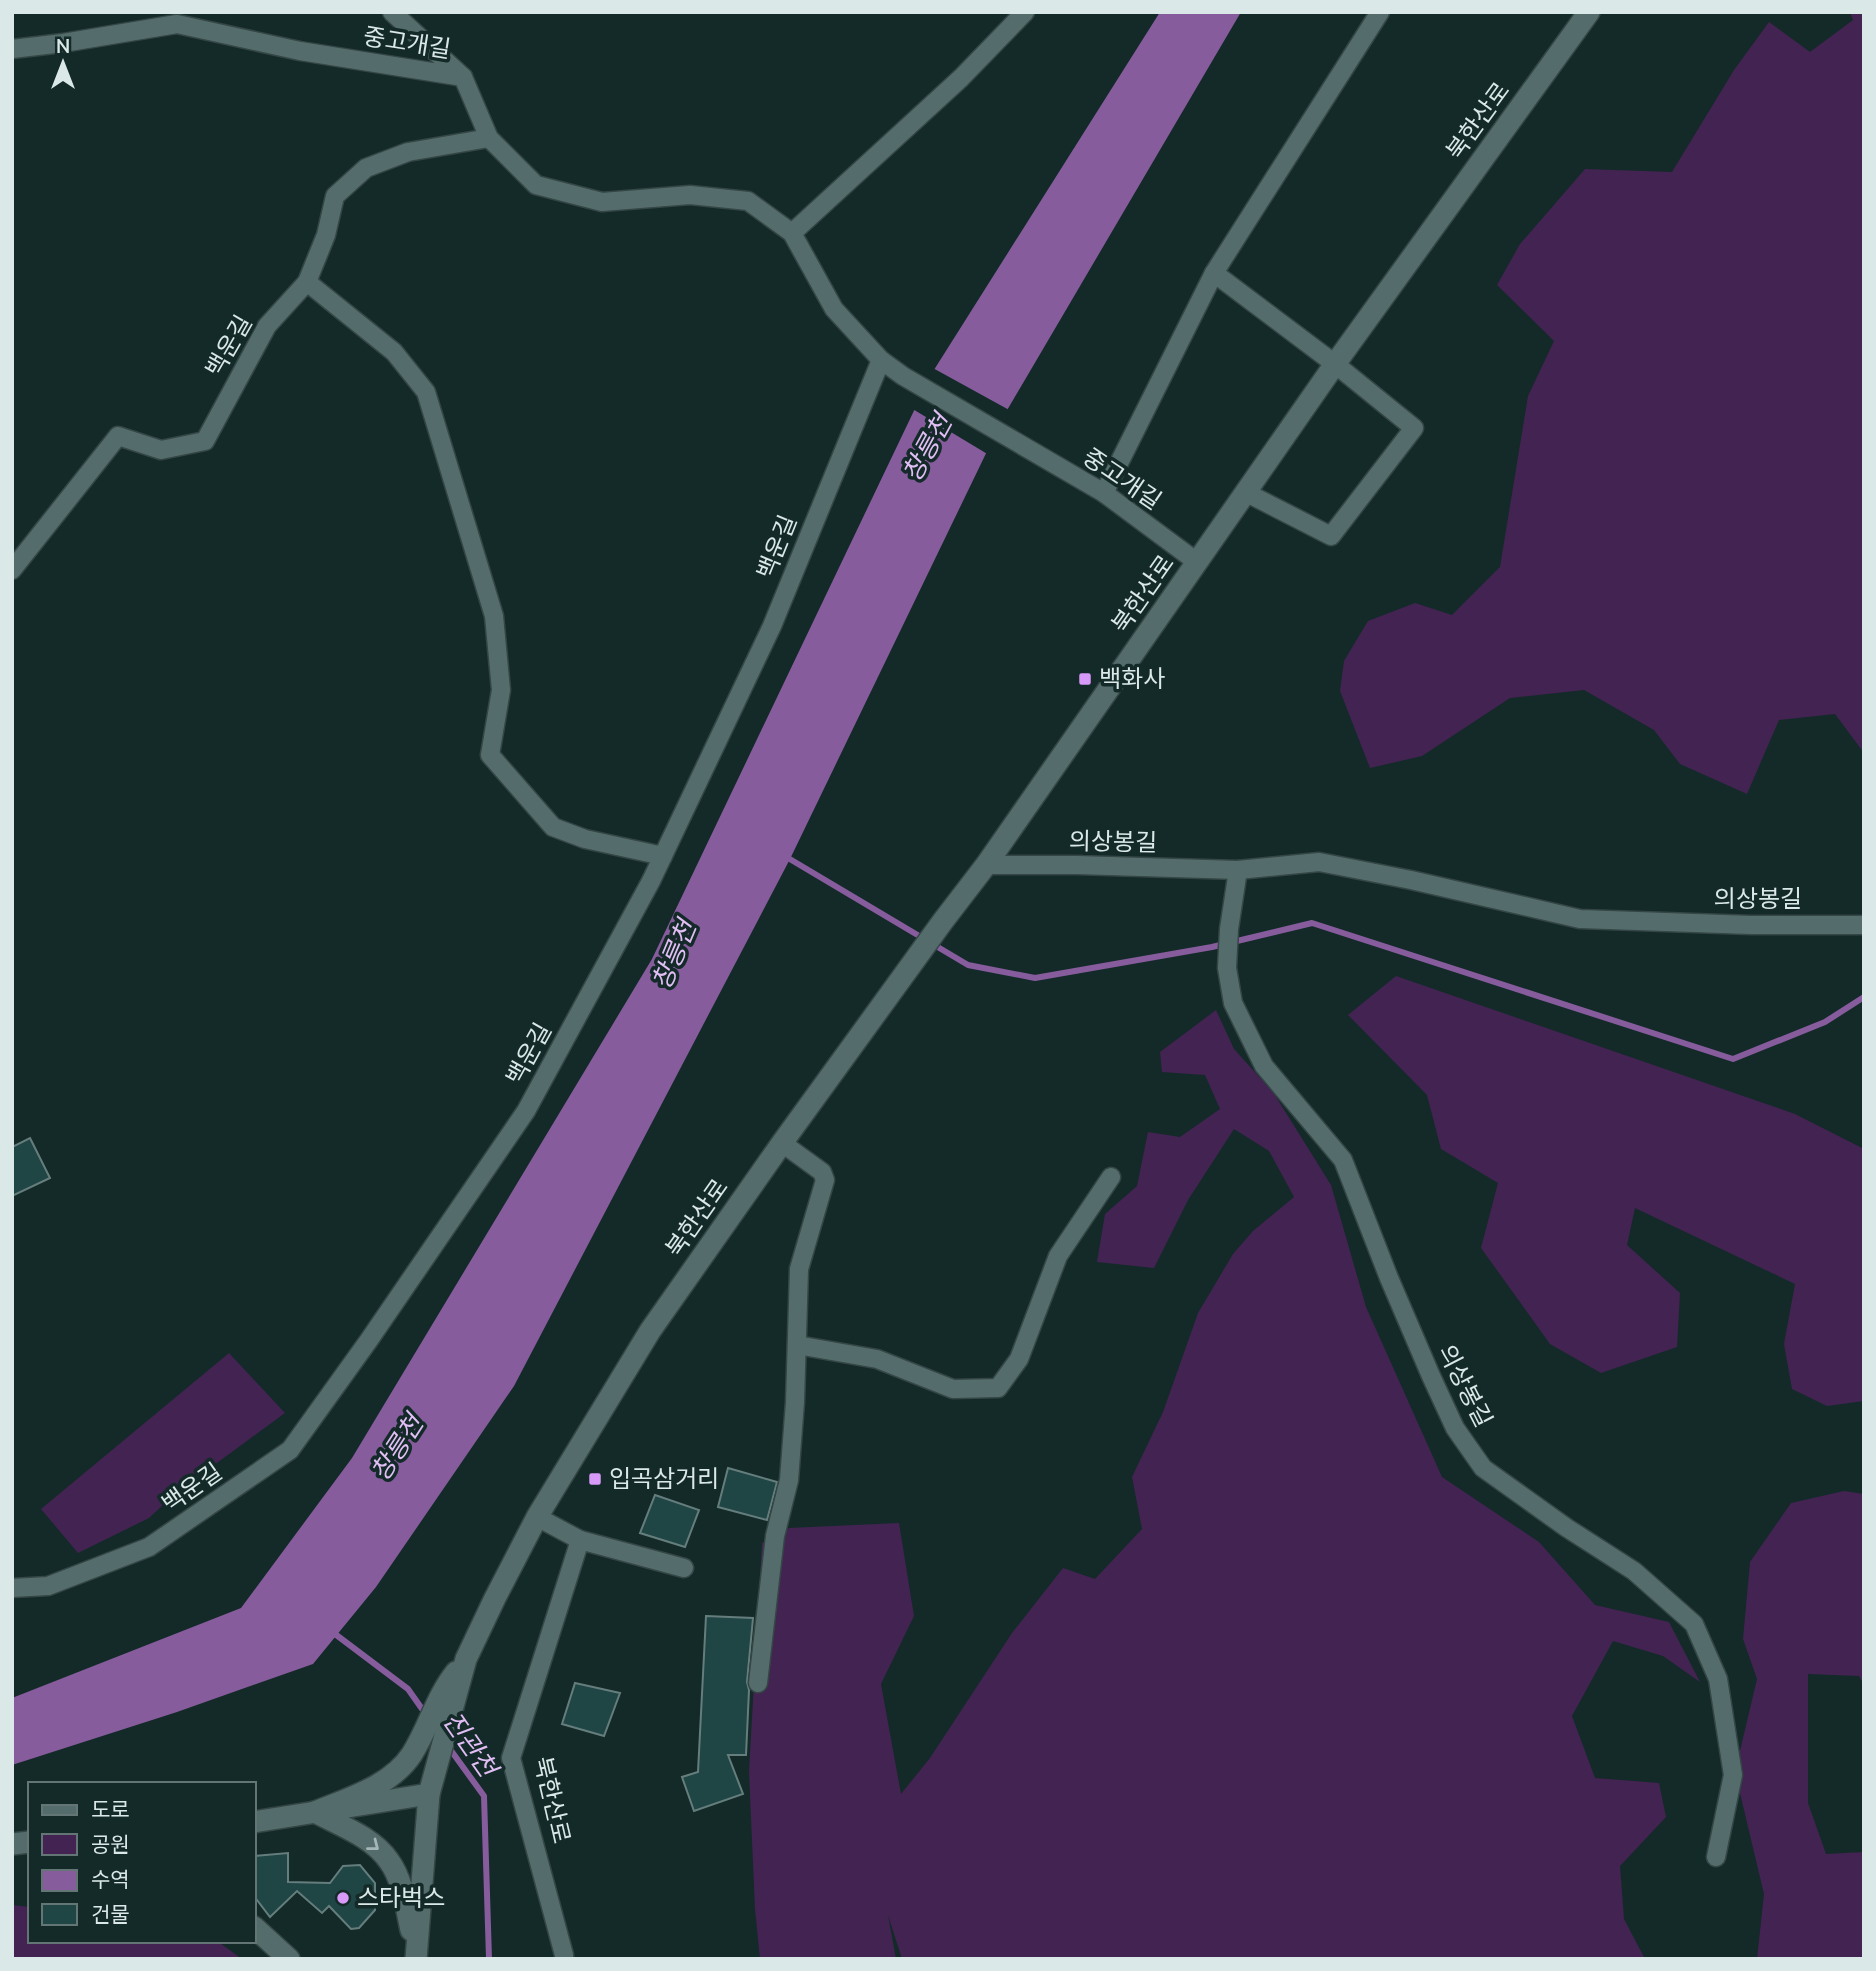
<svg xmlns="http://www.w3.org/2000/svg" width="1876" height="1971" viewBox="0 0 1876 1971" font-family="'Nunito Sans','Noto Sans KR',sans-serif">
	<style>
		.green { fill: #432352 }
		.water { fill: #875c9d }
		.pier { fill: #132a29 }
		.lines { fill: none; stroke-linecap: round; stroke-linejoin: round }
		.stream { stroke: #875c9d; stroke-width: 6 }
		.building { fill: #1f4544; stroke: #657e7d; stroke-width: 2 }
		.minor-casing { stroke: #344645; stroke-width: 21 }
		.secondary-casing { stroke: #344645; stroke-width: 24 }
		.minor { stroke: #546d6c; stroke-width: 18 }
		.secondary { stroke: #546d6c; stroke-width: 21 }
		.oneway { stroke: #a4b7b6 }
		.poi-dot { fill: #d89af8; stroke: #132a29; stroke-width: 2.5 }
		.labels { text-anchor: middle; stroke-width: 7; stroke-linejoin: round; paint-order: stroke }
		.street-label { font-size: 24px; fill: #dae8e7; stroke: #132a29 }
		.poi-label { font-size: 24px; fill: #dae8e7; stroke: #132a29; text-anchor: start }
		.water-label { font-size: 26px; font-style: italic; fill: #e1bef4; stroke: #132a29 }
	</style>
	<rect width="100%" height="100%" fill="#132a29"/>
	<g class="green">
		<polygon points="1850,12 1864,12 1864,753 1835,714 1779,720 1747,794 1680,764 1654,730 1584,690 1510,698 1422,756 1370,768 1340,691 1344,661 1368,621 1415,603 1452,615 1500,567 1528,396 1554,341 1497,285 1520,244 1585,169 1672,172 1734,70 1769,22 1810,52 1853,20"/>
		<polygon points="1396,976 1795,1114 1864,1149 1864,1401 1827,1406 1792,1389 1784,1344 1795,1284 1635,1208 1627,1245 1680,1293 1677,1347 1601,1373 1550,1344 1481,1248 1498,1183 1441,1149 1427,1095 1348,1015"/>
		<polygon points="1216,1010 1234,1049 1273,1092 1331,1185 1366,1307 1442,1477 1539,1542 1595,1605 1669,1622 1700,1682 1663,1656 1613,1641 1572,1716 1595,1778 1659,1783 1666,1817 1620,1866 1624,1919 1645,1959 902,1959 888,1915 896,1959 760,1959 755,1909 749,1771 762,1543 789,1528 899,1523 914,1616 881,1684 901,1794 930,1758 1012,1633 1063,1568 1095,1579 1142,1529 1132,1477 1163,1412 1198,1313 1233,1254 1253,1231 1294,1197 1269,1151 1234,1129 1188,1200 1154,1268 1097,1262 1105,1214 1137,1186 1148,1132 1180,1137 1220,1109 1205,1075 1162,1072 1160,1052"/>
		<polygon points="229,1353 285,1413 176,1493 149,1518 78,1553 41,1509"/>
		<polygon points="1844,1491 1864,1494 1864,1685 1859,1676 1808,1674 1808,1803 1826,1854 1864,1852 1864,1959 1757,1959 1764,1894 1735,1772 1757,1679 1743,1639 1750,1562 1791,1503"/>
		<polygon points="12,1905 30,1907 30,1941 217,1941 242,1959 12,1959"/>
	</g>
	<polygon class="water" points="1160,12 1241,12 1006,412 790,859 514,1386 376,1587 313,1664 177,1712 12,1765 12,1698 241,1608 352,1458 652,959 932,373"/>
	<polygon class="pier" points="931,367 1011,411 989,455 911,408"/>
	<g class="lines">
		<g class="stream">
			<polyline points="783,855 968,965 1035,978 1212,947 1312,923 1733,1059 1825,1022 1864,997"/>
			<polyline points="331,1631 408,1689 427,1716"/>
			<polyline points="447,1745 484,1796 489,1959"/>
		</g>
	</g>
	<g class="building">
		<polygon points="30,1138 50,1178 12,1196 12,1147"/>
		<polygon points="728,1468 777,1482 767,1520 718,1507"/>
		<polygon points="655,1495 699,1510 685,1547 640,1533"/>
		<polygon points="706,1616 753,1618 747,1682 749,1690 746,1755 728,1755 743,1794 694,1811 682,1777 698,1772"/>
		<polygon points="575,1683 620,1693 604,1736 562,1724"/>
		<polygon points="288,1853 288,1882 330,1883 343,1866 360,1865 375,1883 375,1910 359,1928 351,1929 329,1906 322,1913 297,1891 270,1917 254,1896 254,1856"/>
	</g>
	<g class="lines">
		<g class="minor-casing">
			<g id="minor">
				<polyline points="392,12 463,77 489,138 536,185 602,202 690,195 748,201 792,233 834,309 881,360 903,376 1104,493 1197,562"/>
				<polyline points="12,49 63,43 177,24 300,51 463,77"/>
				<polyline points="792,233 961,78 1025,12"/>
				<polyline points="1214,273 1335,364 1414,428 1331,536 1245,492"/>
				<polyline points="307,282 394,352 426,392 494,616 501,690 490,755 553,827 585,839 663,856"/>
				<polyline points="1104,493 1214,273 1380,12"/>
				<polyline points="12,570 118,436 161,450 205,441 267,326 307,282 326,235 335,196 366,168 408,152 489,138"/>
				<polyline points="986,865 1077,865 1238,870 1319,862 1411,880 1580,919 1751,925 1864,925"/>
				<polyline points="1238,870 1229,929 1227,968 1233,1003 1264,1066 1343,1160 1389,1278 1431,1376 1455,1428 1483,1468 1567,1528 1634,1571 1694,1624 1718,1679 1733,1775 1716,1857"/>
				<polyline points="797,1345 877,1359 953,1389 998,1388 1019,1359 1058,1256 1111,1177"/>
				<polyline points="537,1517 580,1540 511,1758 564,1955 564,1959"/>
				<polyline points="580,1540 684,1568"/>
				<polyline points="12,1588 48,1586 149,1547 290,1450 369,1340 526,1111 651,881 772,626 881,360"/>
				<polyline points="758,1683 775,1536 789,1480 795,1402 799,1269 825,1180 822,1172 782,1143"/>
			</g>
		</g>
		<g class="secondary-casing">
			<g id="secondary">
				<path d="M315,1812C349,1798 391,1786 412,1754C429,1727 436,1697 456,1672"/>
				<path d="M315,1812C339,1825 373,1837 389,1861C403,1880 406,1908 411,1930"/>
				<polyline points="254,1822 429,1794"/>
				<polyline points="12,1844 30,1842"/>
				<polyline points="254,1927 289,1959"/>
				<polyline points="416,1959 429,1794 466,1659 495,1598 537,1517 650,1331 782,1143 943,921 986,865 1335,364 1589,12"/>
			</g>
		</g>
		<use href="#minor" class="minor"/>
		<use href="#secondary" class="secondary"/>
	</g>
	<defs><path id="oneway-chevron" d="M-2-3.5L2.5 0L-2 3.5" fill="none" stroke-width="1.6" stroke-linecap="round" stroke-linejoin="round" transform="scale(1.75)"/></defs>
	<use class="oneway" href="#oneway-chevron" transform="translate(374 1846) rotate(38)"/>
	<g class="poi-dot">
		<rect x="1078" y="672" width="14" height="14" rx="3.5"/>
		<rect x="588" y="1472" width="14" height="14" rx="3.5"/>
		<circle cx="343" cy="1898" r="7"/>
	</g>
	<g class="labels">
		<g class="street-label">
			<text transform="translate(407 43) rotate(9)" y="8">중고개길</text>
			<text transform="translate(1478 121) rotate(-54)" y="8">북한산로</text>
			<text transform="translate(229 346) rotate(-60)" y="8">백운길</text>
			<text transform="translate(1122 479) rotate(34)" y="8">중고개길</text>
			<text transform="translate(777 547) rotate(-68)" y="8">백운길</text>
			<text transform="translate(1143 594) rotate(-55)" y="8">북한산로</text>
			<text transform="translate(1113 842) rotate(1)" y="8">의상봉길</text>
			<text x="1758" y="907">의상봉길</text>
			<text transform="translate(529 1054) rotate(-61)" y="8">백운길</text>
			<text transform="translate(697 1218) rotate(-55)" y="8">북한산로</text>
			<text transform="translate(1465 1386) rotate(63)" y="8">의상봉길</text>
			<text transform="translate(192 1488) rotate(-35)" y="8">백운길</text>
			<text transform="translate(552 1800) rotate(77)" y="8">북한산로</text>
		</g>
		<g class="poi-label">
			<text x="1099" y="687">백화사</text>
			<text x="609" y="1487">입곡삼거리</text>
			<text x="357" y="1906">스타벅스</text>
		</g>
		<g class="water-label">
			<text transform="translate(927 448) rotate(-61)" y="9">창릉천</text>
			<text transform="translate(674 955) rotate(-67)" y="9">창릉천</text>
			<text transform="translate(397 1448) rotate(-57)" y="9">창릉천</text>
			<text transform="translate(470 1744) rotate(55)" y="9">진관천</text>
		</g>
	</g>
	<rect width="1876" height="1971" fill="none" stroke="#dae8e7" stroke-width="28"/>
	<rect x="28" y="1782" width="228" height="161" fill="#132a29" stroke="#637675" stroke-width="2"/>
	<rect x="42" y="1805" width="35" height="10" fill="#546d6c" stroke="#637675" stroke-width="2"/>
	<text x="91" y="1817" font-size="21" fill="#dae8e7">도로</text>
	<rect x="42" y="1834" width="35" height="21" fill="#432352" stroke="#637675" stroke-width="2"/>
	<text x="91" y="1852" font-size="21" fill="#dae8e7">공원</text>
	<rect x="42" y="1870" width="35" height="21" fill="#875c9d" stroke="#637675" stroke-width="2"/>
	<text x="91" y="1887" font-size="21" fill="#dae8e7">수역</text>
	<rect x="42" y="1904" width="35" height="21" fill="#1f4544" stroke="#637675" stroke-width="2"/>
	<text x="91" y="1922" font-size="21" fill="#dae8e7">건물</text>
	<g transform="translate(63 63)" stroke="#132a29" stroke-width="5" paint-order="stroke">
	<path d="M0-5L12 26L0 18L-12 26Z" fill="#dae8e7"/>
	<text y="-10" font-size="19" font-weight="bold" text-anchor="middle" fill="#dae8e7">N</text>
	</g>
</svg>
